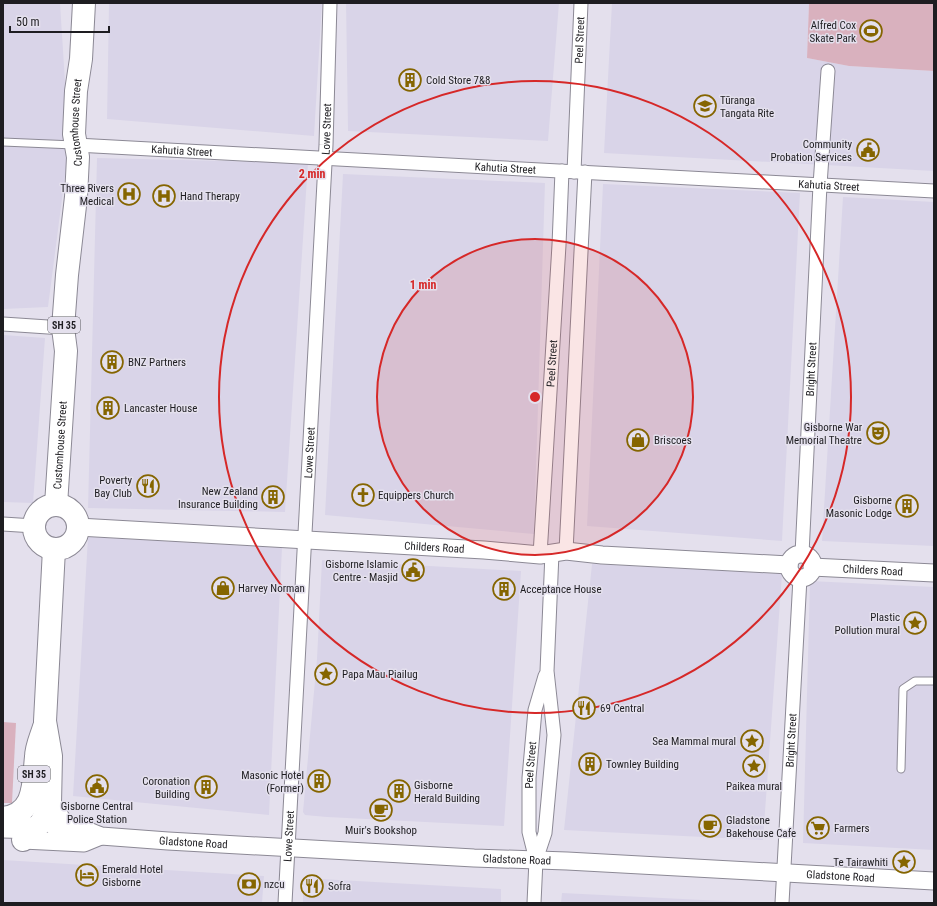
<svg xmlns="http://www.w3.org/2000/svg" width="937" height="906" viewBox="0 0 937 906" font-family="'Roboto Condensed',sans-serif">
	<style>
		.built { fill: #d9d4e8 }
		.green { fill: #d9b1be }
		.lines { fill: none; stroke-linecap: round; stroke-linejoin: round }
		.service-casing { stroke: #8c8995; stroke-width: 9 }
		.minor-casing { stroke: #8c8995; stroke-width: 15 }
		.tertiary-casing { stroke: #8c8995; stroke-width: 19 }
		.primary-casing { stroke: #8c8995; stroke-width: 23 }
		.trunk-casing { stroke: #8c8995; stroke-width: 24 }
		.service { stroke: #fff; stroke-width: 7 }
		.minor { stroke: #fff; stroke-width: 13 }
		.tertiary { stroke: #fff; stroke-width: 17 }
		.primary { stroke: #fff; stroke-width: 21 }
		.trunk { stroke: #fff; stroke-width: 22 }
		.ring { fill: none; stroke: #d62828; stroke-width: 2 }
		.labels { text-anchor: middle; stroke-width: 3; stroke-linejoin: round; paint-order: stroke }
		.shield { fill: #e4e0ed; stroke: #59585e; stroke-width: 1 }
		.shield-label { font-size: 10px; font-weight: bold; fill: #1e1d21 }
		.poi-label { font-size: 11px; fill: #1e1d21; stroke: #e4e0ed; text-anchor: start }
		.street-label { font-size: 11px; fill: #1e1d21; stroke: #e4e0ed }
		.centre { fill: #d62828; stroke: #e4e0ed; stroke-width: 2 }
		.ring-label { font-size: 12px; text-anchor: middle; font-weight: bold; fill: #d62828; stroke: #e4e0ed; stroke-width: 3; stroke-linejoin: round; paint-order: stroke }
	</style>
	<rect width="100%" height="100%" fill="#e4e0ed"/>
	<g class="built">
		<polygon points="3,3 60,3 69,145 48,307 3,309"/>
		<polygon points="109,3 322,3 314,136 107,119"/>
		<polygon points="346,3 559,3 548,141 348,131"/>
		<polygon points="612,3 809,3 807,58 849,66 934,71 934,171 604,153"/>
		<polygon points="97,158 308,163 285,512 88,508"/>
		<polygon points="343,174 545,183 534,534 325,515"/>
		<polygon points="603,184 800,193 782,541 587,526"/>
		<polygon points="843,197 934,202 934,546 822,541"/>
		<polygon points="3,335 45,338 33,503 3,502"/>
		<polygon points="88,537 282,548 269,815 73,796"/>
		<polygon points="322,560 521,571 504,826 327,817 305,815 303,812 317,659"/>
		<polygon points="592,564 782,574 763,840 564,830"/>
		<polygon points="810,581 934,587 934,850 803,843"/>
		<polygon points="3,860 264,876 262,903 3,903"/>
		<polygon points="303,878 501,889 501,903 303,903"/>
		<polygon points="562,893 763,903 561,903"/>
	</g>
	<g class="green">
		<polygon points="809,3 934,3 934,71 849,66 807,58"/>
		<polygon points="3,722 16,723 12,803 3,803"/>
	</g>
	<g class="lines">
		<g class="service-casing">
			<g id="service">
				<polyline points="3,142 74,145"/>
				<polyline points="901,769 903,689 915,681 934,681"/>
			</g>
		</g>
		<g class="minor-casing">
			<g id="minor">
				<path id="s1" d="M76,145L934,191"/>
				<path id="s2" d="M574,172L581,3"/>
				<polyline points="3,324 63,328"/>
				<polyline points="3,524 34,526"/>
				<polyline points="566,551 585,172"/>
				<path id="s3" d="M802,554L820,185L828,71"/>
				<path id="s4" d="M540,555L559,245L562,171"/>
				<polyline points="536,860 545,833 554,735 547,671 552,553"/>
				<path id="s5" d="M285,903L326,145L330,3"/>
				<path id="s6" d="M534,903L536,860L529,832V778L535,710L545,676"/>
				<path id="s7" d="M782,903L800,578"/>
			</g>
		</g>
		<g class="tertiary-casing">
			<g id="tertiary">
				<path id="s8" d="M78,527L484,550L540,555L566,551L602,555L789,565"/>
				<circle cx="801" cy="566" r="12"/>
				<path id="s9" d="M812,567L934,573"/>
				<path id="s10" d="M55,828L84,829L101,836L168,841L474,858L567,861L934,881"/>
				<polyline points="23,840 84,843 101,836"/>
			</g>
		</g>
		<g class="primary-casing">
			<polyline id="primary" points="3,827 36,828"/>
		</g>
		<g class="trunk-casing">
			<g id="trunk">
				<circle cx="56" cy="527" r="22"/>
				<path id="s11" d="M56,505L66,351L63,328L67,275L76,197L78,157L74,134L76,91L81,59L84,3"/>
				<polyline points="50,804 60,821 67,828"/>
				<path d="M3,818C36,814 33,783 36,757C36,747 41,737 44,727"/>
				<polyline points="23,840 41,823 50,804 51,756 45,721 54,549"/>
			</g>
		</g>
		<use href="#service" class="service"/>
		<use href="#minor" class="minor"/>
		<use href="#tertiary" class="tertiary"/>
		<use href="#primary" class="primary"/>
		<use href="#trunk" class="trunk"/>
	</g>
	<circle cx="535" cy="397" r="158" fill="#d62828" fill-opacity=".12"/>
	<g class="ring">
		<circle cx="535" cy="397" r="158"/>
		<circle cx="535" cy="397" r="316"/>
	</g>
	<defs>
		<g id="stadium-ring" transform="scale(1.15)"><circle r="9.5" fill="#e4e0ed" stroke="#856500" stroke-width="1.5"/><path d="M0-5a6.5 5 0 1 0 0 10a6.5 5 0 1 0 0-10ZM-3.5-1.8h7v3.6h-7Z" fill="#856500"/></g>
		<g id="building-ring" transform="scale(1.15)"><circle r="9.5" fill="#e4e0ed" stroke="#856500" stroke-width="1.5"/><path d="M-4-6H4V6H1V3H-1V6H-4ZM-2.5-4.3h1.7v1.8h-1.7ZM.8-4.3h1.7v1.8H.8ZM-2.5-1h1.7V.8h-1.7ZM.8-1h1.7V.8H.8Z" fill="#856500"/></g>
		<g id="school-ring" transform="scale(1.15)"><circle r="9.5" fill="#e4e0ed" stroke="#856500" stroke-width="1.5"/><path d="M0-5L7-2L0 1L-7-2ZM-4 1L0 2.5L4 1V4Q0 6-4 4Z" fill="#856500"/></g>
		<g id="civic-ring" transform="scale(1.15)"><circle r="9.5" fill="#e4e0ed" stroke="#856500" stroke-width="1.5"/><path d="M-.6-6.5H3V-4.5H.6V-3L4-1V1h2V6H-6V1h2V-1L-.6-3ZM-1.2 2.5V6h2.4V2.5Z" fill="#856500"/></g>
		<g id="hospital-ring" transform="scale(1.15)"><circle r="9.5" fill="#e4e0ed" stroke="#856500" stroke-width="1.5"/><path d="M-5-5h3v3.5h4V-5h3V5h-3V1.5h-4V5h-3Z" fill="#856500"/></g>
		<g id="theatre-ring" transform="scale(1.15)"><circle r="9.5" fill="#e4e0ed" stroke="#856500" stroke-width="1.5"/><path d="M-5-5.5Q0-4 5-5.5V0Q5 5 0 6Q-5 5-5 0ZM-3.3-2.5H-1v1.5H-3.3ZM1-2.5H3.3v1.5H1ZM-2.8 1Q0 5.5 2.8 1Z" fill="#856500"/></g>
		<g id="shop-ring" transform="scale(1.15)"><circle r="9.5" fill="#e4e0ed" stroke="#856500" stroke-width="1.5"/><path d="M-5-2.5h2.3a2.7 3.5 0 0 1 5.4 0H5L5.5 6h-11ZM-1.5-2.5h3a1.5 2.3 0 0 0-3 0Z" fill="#856500"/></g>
		<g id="restaurant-ring" transform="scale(1.15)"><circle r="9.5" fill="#e4e0ed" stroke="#856500" stroke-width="1.5"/><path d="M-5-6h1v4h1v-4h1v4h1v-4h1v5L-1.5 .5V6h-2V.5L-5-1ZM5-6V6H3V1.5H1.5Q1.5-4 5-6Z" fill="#856500"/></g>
		<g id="church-ring" transform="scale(1.15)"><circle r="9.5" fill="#e4e0ed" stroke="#856500" stroke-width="1.5"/><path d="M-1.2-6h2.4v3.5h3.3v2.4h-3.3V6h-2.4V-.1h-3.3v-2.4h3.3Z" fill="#856500"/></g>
		<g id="sight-ring" transform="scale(1.15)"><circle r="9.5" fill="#e4e0ed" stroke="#856500" stroke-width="1.5"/><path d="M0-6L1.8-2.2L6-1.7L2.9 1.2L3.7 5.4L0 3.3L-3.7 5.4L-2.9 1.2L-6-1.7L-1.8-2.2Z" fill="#856500"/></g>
		<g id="cafe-ring" transform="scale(1.15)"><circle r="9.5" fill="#e4e0ed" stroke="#856500" stroke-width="1.5"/><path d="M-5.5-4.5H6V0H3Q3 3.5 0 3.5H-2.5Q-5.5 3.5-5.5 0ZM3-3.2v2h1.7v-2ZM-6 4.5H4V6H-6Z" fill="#856500"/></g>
		<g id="supermarket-ring" transform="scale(1.15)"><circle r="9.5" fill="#e4e0ed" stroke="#856500" stroke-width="1.5"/><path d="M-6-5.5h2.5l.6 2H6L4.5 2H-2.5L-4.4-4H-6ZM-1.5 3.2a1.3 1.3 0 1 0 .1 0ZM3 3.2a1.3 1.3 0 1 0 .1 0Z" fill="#856500"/></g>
		<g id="hotel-ring" transform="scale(1.15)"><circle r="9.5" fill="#e4e0ed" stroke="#856500" stroke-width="1.5"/><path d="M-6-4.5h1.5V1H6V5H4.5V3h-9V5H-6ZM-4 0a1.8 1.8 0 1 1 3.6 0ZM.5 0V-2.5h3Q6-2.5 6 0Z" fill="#856500"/></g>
		<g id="bank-ring" transform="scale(1.15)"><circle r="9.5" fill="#e4e0ed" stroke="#856500" stroke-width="1.5"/><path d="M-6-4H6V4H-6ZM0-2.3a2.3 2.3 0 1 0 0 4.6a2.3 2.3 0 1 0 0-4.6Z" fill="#856500"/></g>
	</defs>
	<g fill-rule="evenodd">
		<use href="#stadium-ring" x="871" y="31"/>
		<use href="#building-ring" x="410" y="80"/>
		<use href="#school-ring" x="705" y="106"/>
		<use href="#civic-ring" x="868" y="150"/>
		<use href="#hospital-ring" x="129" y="194"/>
		<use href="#hospital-ring" x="164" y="196"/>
		<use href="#building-ring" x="112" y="362"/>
		<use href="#building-ring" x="108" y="408"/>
		<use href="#theatre-ring" x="878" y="433"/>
		<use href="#shop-ring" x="638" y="440"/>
		<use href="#restaurant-ring" x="148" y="486"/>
		<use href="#church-ring" x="363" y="495"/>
		<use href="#building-ring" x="273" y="497"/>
		<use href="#building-ring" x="907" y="506"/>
		<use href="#civic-ring" x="413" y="570"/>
		<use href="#shop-ring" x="223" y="588"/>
		<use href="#building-ring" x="504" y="589"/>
		<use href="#sight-ring" x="915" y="623"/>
		<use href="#sight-ring" x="326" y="674"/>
		<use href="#restaurant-ring" x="584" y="708"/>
		<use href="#sight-ring" x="752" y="741"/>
		<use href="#building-ring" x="590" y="764"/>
		<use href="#sight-ring" x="754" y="766"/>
		<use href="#building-ring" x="319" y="781"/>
		<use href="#civic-ring" x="97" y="786"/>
		<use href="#building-ring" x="206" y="787"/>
		<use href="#building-ring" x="399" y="791"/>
		<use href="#cafe-ring" x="381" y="810"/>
		<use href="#cafe-ring" x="710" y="826"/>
		<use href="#supermarket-ring" x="818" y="828"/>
		<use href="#sight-ring" x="904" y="862"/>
		<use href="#hotel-ring" x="87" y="875"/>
		<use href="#bank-ring" x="249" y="884"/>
		<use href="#restaurant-ring" x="312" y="886"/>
	</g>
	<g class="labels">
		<g class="shield">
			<rect x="48" y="317" width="32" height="16" rx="3"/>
			<rect x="18" y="766" width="32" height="16" rx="3"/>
		</g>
		<g class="shield-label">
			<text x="64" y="329">SH 35</text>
			<text x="34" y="778">SH 35</text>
		</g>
		<g class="poi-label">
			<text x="856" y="29" text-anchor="end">Alfred Cox<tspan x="856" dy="13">Skate Park</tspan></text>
			<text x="426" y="84">Cold Store 7&amp;8</text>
			<text x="720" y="104">Tūranga<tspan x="720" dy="13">Tangata Rite</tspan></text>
			<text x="852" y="148" text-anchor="end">Community<tspan x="852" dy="13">Probation Services</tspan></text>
			<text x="114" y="192" text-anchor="end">Three Rivers<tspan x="114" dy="13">Medical</tspan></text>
			<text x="180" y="200">Hand Therapy</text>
			<text x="128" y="366">BNZ Partners</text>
			<text x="124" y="412">Lancaster House</text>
			<text x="862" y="431" text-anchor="end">Gisborne War<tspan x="862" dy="13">Memorial Theatre</tspan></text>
			<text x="654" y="444">Briscoes</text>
			<text x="132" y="484" text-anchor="end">Poverty<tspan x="132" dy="13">Bay Club</tspan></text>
			<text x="258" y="495" text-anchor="end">New Zealand<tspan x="258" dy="13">Insurance Building</tspan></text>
			<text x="378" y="499">Equippers Church</text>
			<text x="892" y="504" text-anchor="end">Gisborne<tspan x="892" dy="13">Masonic Lodge</tspan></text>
			<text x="398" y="568" text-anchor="end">Gisborne Islamic<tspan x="398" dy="13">Centre - Masjid</tspan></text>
			<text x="238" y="592">Harvey Norman</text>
			<text x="520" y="593">Acceptance House</text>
			<text x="900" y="621" text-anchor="end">Plastic<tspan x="900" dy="13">Pollution mural</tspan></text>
			<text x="342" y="678">Papa Mau Piailug</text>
			<text x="600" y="712">69 Central</text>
			<text x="736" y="745" text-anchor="end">Sea Mammal mural</text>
			<text x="606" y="768">Townley Building</text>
			<text x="304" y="779" text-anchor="end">Masonic Hotel<tspan x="304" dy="13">(Former)</tspan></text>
			<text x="190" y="785" text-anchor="end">Coronation<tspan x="190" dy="13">Building</tspan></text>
			<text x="414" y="789">Gisborne<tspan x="414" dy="13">Herald Building</tspan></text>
			<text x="754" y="790" text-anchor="middle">Paikea mural</text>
			<text x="97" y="810" text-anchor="middle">Gisborne Central<tspan x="97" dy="13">Police Station</tspan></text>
			<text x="726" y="824">Gladstone<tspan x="726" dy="13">Bakehouse Cafe</tspan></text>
			<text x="834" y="832">Farmers</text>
			<text x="381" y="834" text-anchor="middle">Muir's Bookshop</text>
			<text x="888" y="866" text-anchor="end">Te Tairawhiti</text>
			<text x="102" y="873">Emerald Hotel<tspan x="102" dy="13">Gisborne</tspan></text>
			<text x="264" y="888">nzcu</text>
			<text x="328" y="890">Sofra</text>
		</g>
		<g class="street-label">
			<text dy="4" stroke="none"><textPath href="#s2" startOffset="132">Peel Street</textPath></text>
			<text dy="4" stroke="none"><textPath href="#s11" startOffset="384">Customhouse Street</textPath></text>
			<text dy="4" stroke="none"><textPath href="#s5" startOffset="775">Lowe Street</textPath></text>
			<text dy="4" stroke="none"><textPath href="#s1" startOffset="106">Kahutia Street</textPath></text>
			<text dy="4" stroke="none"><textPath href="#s1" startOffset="430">Kahutia Street</textPath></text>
			<text dy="4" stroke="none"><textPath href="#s1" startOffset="754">Kahutia Street</textPath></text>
			<text dy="4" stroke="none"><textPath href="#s4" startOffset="192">Peel Street</textPath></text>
			<text dy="4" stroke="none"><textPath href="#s3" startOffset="185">Bright Street</textPath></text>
			<text dy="4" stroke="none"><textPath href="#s11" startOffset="60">Customhouse Street</textPath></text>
			<text dy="4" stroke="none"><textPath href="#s5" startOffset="451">Lowe Street</textPath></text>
			<text dy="4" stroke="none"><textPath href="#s8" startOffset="357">Childers Road</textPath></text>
			<text dy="4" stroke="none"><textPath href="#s9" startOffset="61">Childers Road</textPath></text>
			<text dy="4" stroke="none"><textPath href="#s7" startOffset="163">Bright Street</textPath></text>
			<text dy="4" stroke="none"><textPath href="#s6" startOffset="139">Peel Street</textPath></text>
			<text dy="4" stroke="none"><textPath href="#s5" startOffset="67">Lowe Street</textPath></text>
			<text dy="4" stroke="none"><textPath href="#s10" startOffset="140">Gladstone Road</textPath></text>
			<text dy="4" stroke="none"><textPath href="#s10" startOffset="464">Gladstone Road</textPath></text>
			<text dy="4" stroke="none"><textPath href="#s10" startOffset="788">Gladstone Road</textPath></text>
		</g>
	</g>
	<circle cx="535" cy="397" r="6" class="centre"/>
	<g class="ring-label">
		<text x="312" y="178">2 min</text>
		<text x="423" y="289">1 min</text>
	</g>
	<rect width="937" height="906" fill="none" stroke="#1e1d21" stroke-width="8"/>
	<path d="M10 26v6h99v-6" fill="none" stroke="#1e1d21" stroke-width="2"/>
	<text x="16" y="26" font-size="12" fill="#1e1d21" stroke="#e4e0ed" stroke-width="3" paint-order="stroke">50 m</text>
</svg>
